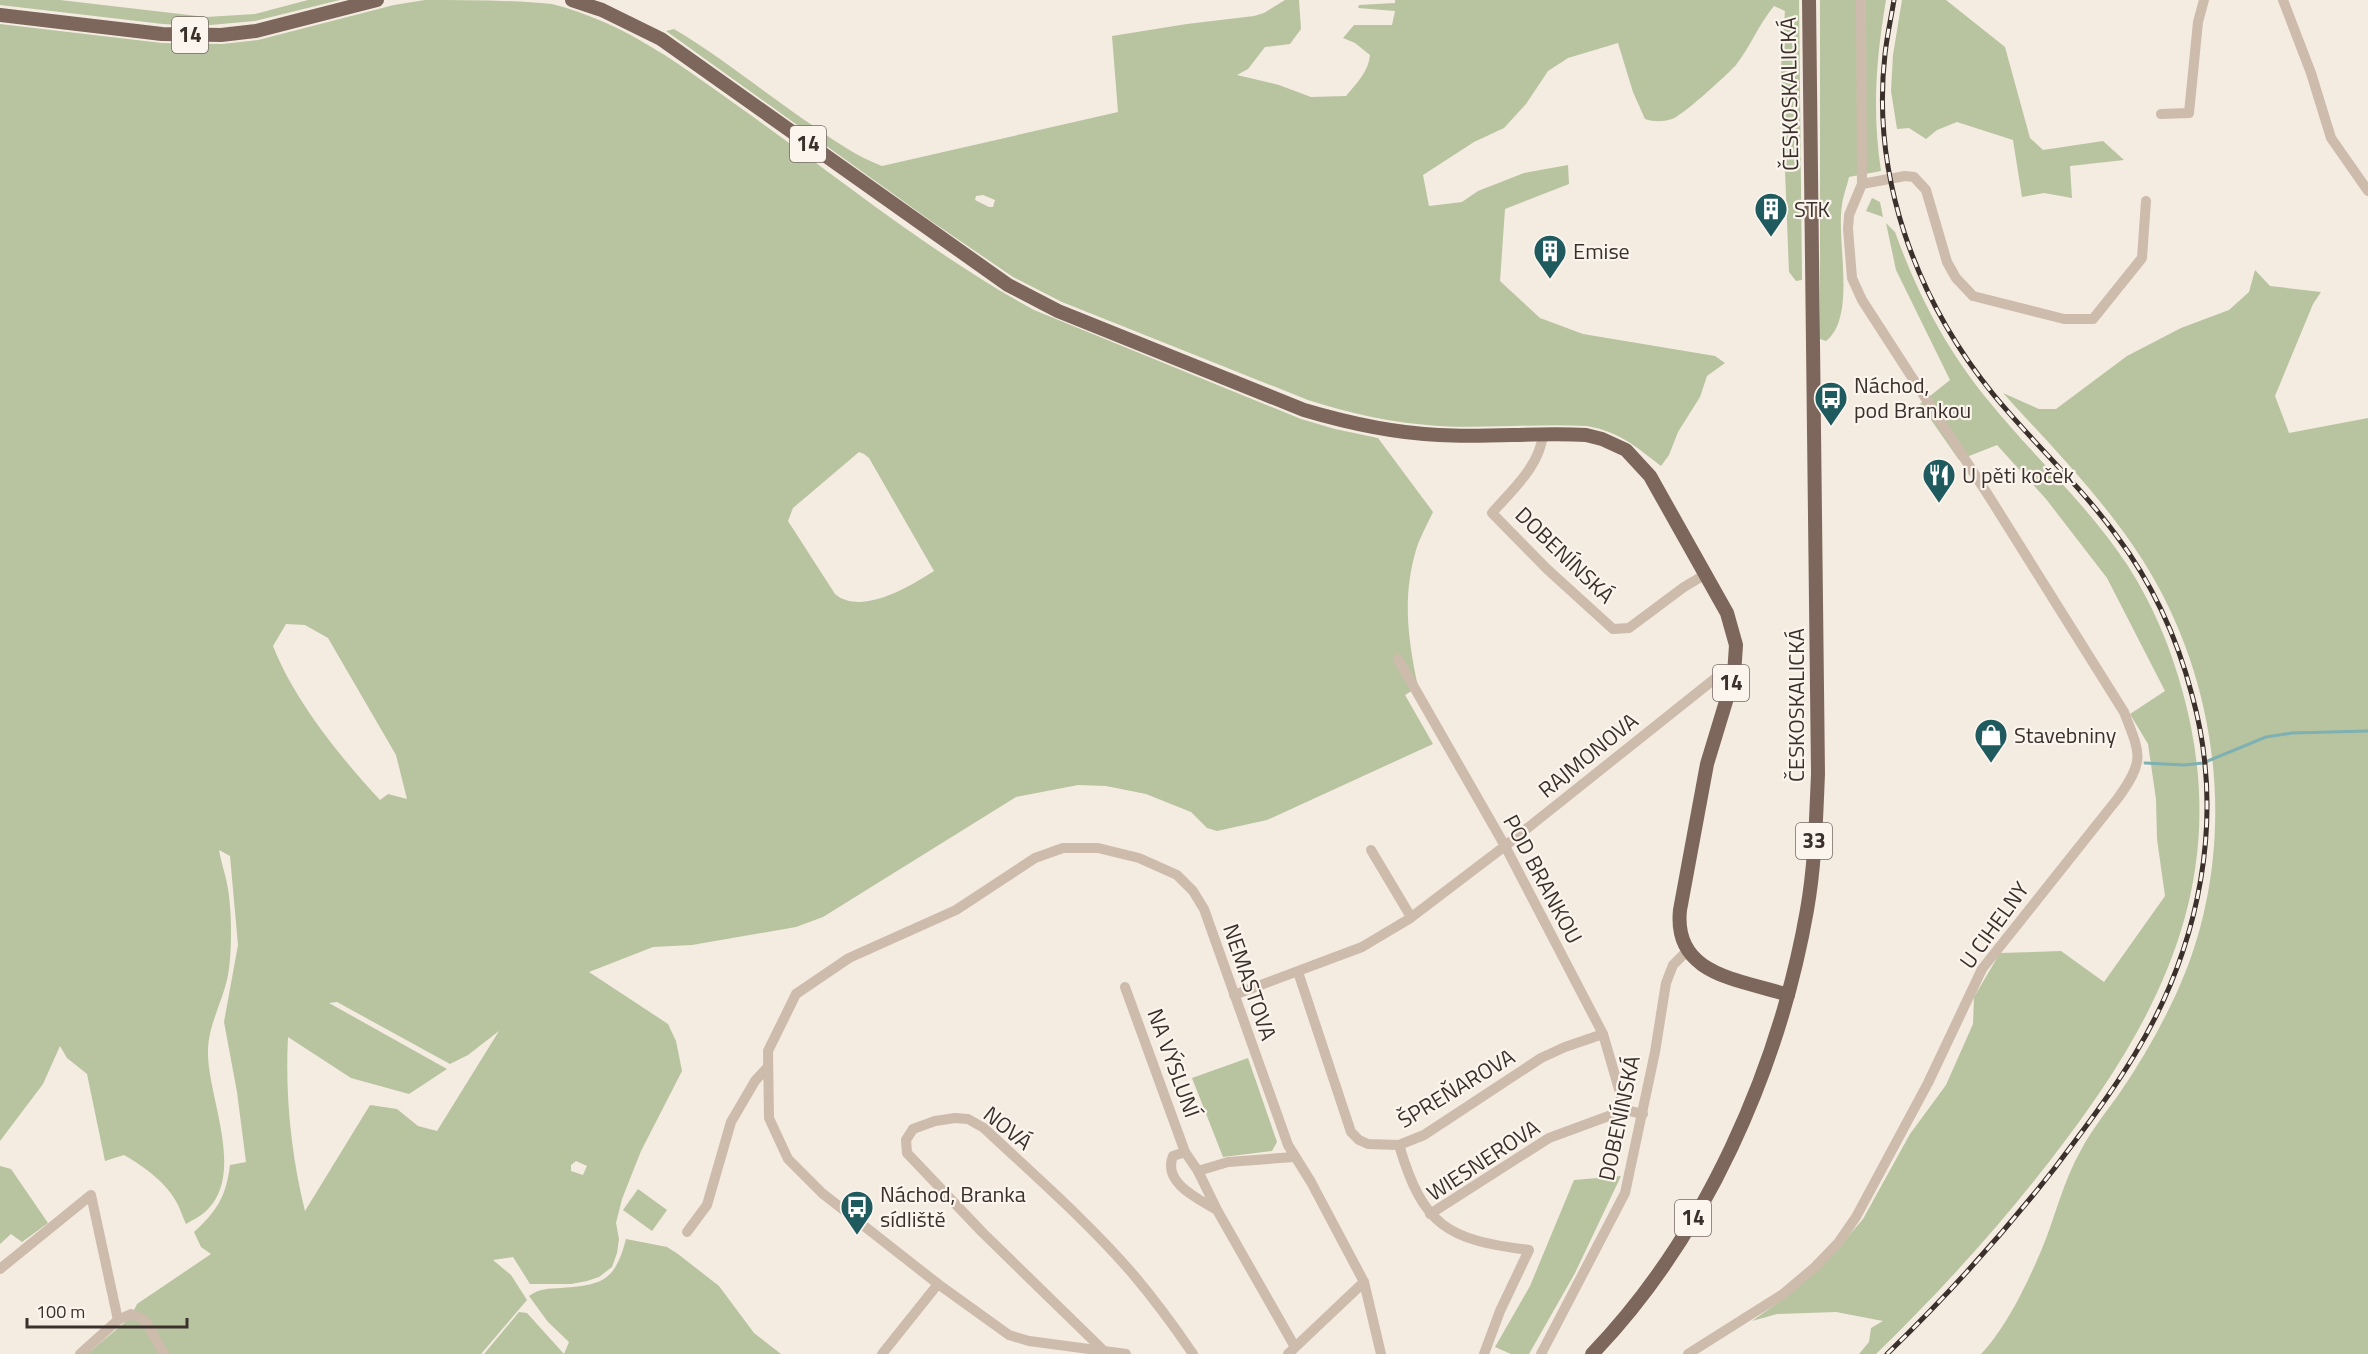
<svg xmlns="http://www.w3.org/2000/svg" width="2368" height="1354" viewBox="0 0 2368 1354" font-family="'Titillium Web',sans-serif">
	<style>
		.green { fill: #b8c4a0; fill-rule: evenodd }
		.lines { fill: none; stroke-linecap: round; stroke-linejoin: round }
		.stream { stroke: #7fb0b2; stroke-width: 3 }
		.minor { stroke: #cdbbac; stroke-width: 10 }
		.major { stroke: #7d675c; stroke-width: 14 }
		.rail-casing { stroke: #3b302b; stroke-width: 5 }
		.rail { stroke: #fbf5ee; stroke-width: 3; stroke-dasharray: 9; stroke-linecap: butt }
		.labels { text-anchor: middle; stroke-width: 4.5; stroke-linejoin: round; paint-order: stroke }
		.shield { fill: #fbf5ee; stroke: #756b66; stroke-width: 1.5 }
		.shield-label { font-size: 21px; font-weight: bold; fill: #3b302b }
		.street-label { font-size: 22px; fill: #3b302b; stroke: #fbf5ee }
		.poi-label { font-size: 22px; fill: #3b302b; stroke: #fbf5ee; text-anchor: start }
	</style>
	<rect width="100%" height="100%" fill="#f4ebe1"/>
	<g class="green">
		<polygon points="0,0 60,0 206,17 255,14 308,0 340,0 255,21 199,26 163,24 0,5"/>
		<path d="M425,0C466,0 512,0 552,4C627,23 683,67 745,111C839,178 933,255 1034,310L1301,419L1335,429L1378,438L1433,512C1427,525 1420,537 1416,550C1402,598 1408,639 1418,687L1405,695L1433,744L1267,820L1217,831L1207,828L1191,812L1146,794L1106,786L1078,785L1016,797L823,917L796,927L692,945L653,947L589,972L668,1024L676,1041L682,1071L641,1151L622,1199L616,1223L619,1239L617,1253L612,1267L599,1277L587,1281L571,1284H530L513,1257L493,1260L511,1275L527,1300L481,1354H87L130,1318L137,1304L211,1254L201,1247L194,1232C217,1211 226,1197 230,1165L246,1162L237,1092L224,1022L238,945L230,856L219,850C221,862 226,876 228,889C232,914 232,951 228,975C223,1002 207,1026 208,1055C209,1099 244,1172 208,1209C202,1216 194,1219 186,1224C183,1218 181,1211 178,1205C168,1184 145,1167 124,1155L105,1161L87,1074L67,1058L60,1046L43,1084L0,1141V24L162,43L222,44L258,40L394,5ZM859,452L864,454L869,458L934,571C909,587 861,616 835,594L788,521L793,508ZM286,624L305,625L328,638L396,755L407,799L388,794L380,800C340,757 294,700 273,646ZM337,1002L450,1064L468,1055L499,1031L437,1131L418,1126L397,1109L370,1105L305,1211C291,1155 285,1094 288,1037L351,1078L409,1094L447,1069L329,1003ZM576,1161L587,1166L583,1175L571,1171V1165Z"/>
		<path d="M1285,0H1299L1301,29L1290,44L1265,47L1248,69L1237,75L1279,85L1311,97L1346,96C1356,84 1369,71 1370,55L1355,43L1343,38L1354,25H1392L1395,11L1358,8L1359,5L1395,3V0H1799L1802,280L1796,281L1789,272L1781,68L1785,11L1774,6C1759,24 1750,47 1736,65C1728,74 1681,117 1672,119C1662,122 1654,122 1645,119L1633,92L1618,43L1568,58L1548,71L1526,104L1504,128L1474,142L1423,175L1429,206L1462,202L1478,191L1524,173L1568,165L1569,184L1505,209L1500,281L1540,318L1583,334L1715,356L1725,363L1707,376L1700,397L1678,432L1669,455L1661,466C1635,446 1620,432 1587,426C1538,423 1488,429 1439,426C1394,423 1351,414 1308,400L1062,302L1013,277L931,221L666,31L674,29C723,58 767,95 815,127C836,142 858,157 882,166L1118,112L1112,36L1187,24L1254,16L1264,13ZM983,195L995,200L993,207H989L975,200L976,196Z"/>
		<path d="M1820,0H1886C1876,59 1872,111 1881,171L1849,177C1847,186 1843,196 1842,205C1836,241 1857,317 1826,341L1820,339Z"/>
		<polygon points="1902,0 1946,0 2005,47 2030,138 2043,150 2103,141 2124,160 2070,166 2072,198 2044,193 2022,197 2013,140 1957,122 1937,130 1926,139 1909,128 1897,129 1891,91 1893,55"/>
		<polygon points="1872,198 1880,202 1883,217 1866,211"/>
		<path d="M1886,223L1895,232C1918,295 1945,347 1987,399C2033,456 2088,505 2128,566C2153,605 2171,648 2183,693C2234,880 2160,1019 2049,1162C1996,1230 1938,1294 1876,1354H1859L1869,1342L1871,1328L1883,1321L1836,1312L1777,1314L1752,1321L1786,1297L1829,1259L1863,1219L1910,1134L1946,1085L1973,1024L1974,997L2000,953L2061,951L2104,982L2165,896L2157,839L2156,799L2148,744L2130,714L2165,691L2107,578L2046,499L1997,445L1959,460L1920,404L1950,380L1896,270Z"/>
		<path d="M2255,270L2270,286L2321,292L2313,304L2275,396L2289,433L2368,418V1354H1981C2006,1328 2027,1284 2041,1251C2055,1218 2063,1181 2081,1150C2092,1129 2107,1111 2121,1091C2142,1060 2161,1027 2177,992C2240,854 2223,686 2142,559C2103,498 2051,446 2003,393L2039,409H2056L2127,356L2181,328L2229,310L2249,292Z"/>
		<polygon points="1248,1058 1277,1142 1272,1151 1223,1157 1192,1078"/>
		<polygon points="0,1166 11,1169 48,1223 22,1242 11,1234 0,1244"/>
		<polygon points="1621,1176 1575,1273 1529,1354 1511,1354 1495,1347 1530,1286 1574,1180"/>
		<polygon points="638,1189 667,1210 652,1231 623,1210"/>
		<path d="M626,1239L667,1247L678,1254L719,1286L754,1333L781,1354H484L519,1312L527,1313L564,1354L569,1342L548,1322L529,1296C540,1288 548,1289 561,1288C603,1285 615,1281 626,1239Z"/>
	</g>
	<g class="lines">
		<polyline class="stream" points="2145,763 2184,765 2203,763 2266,737 2292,733 2368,731"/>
		<g class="minor">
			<polyline points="2283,0 2311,73 2331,138 2368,191"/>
			<polyline points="2161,114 2189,113 2198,22 2204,0"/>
			<polyline points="1862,184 1905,176 1914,177 1926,190 1947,262 1956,278 1973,296 2064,319 2093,319 2142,258 2146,201"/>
			<path d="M1543,434C1540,466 1512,490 1492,513L1547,569L1613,629L1629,628L1684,587L1706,574"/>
			<polyline points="1398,659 1505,846 1603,1034 1625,1110 1643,1114"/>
			<polyline points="1371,850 1411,917"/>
			<polyline points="1298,972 1351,1132 1359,1140 1368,1144 1399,1145 1424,1135 1541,1058 1565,1047 1603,1034"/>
			<polyline points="1125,987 1185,1152"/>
			<polyline points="1234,995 1362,947 1409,919 1505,846 1717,677 1724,674 1734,675"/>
			<path d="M1399,1145C1423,1226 1447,1240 1529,1250L1500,1311L1484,1354"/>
			<polyline points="1198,1171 1228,1162 1294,1157"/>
			<path d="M1217,1210C1199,1199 1162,1183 1173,1156L1185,1152L1198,1171L1217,1210L1295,1347"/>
			<polyline points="1430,1214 1549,1138 1625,1110"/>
			<polyline points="687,1232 707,1205 731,1122 755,1081 767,1068"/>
			<polyline points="0,1269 91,1195 118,1320"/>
			<path d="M1103,1350L982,1232L907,1153L906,1140L913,1129L935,1121L955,1118L968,1119L984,1128C1034,1175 1087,1221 1132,1273C1154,1299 1174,1326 1193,1354"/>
			<polyline points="80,1354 118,1320 131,1314 145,1320 164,1354"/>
			<polyline points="882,1354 938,1284"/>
			<polyline points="1126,1354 1029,1341 1009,1335 938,1284 822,1193 788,1159 769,1118 768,1051 796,994 849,958 956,910 1035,858 1063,848 1098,848 1139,858 1177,875 1193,891 1204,909 1288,1145 1311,1182 1364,1282 1381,1354"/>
			<polyline points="1288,1354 1364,1282"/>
			<polyline points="1541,1354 1625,1193 1655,1052 1666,983 1673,965 1687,951"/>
			<path d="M1688,1354L1783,1294L1815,1267L1838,1243L1856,1217L1928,1083L1982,969L2118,798C2146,759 2140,754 2124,712L1990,498L1862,300L1852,278L1848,229L1849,215L1862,184L1861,0"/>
		</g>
		<g class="major">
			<path d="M572,0L602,10L661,39L1008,285L1058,311L1304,410C1348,423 1393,433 1439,435C1488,438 1537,432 1586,435L1602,439L1626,450L1650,476L1727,613L1736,645L1734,675L1707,764L1680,910C1673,976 1740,979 1788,995"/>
			<polyline points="0,15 162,34 221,35 256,31 377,0"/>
			<path d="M1592,1354C1705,1237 1779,1069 1807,910C1815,865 1816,819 1818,774L1809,0"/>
		</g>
		<g class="rail-casing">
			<path id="rail" d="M1887,1354C1947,1296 2003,1234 2054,1169C2082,1132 2111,1094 2135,1054C2200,947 2226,817 2192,695C2177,637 2152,583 2116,535C2079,484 2032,442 1993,394C1916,299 1871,177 1885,54C1887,36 1891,18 1894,0"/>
		</g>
		<use href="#rail" class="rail"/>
	</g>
	<defs>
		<g id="building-pin" transform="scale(1.725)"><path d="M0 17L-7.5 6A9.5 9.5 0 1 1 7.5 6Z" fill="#1f5a5e" stroke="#fbf5ee"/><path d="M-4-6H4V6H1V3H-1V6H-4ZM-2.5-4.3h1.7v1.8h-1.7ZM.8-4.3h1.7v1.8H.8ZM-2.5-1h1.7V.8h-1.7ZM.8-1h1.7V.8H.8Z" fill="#fff"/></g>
		<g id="bus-pin" transform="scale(1.725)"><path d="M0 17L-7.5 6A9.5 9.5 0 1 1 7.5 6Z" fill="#1f5a5e" stroke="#fbf5ee"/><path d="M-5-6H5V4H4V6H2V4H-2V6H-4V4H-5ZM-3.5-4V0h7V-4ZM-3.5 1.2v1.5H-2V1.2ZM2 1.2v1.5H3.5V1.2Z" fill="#fff"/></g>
		<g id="restaurant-pin" transform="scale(1.725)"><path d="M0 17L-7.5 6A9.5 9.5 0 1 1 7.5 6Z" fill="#1f5a5e" stroke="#fbf5ee"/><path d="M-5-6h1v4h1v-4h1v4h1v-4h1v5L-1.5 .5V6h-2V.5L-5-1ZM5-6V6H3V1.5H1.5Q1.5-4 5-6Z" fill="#fff"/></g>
		<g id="shop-pin" transform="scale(1.725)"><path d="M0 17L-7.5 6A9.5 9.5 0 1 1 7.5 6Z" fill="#1f5a5e" stroke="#fbf5ee"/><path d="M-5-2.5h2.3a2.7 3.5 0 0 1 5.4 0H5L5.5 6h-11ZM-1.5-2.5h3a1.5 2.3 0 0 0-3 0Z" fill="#fff"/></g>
	</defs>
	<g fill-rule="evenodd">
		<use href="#building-pin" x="1771" y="209"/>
		<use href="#building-pin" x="1550" y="251"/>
		<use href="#bus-pin" x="1831" y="398"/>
		<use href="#restaurant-pin" x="1939" y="475"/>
		<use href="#shop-pin" x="1991" y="735"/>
		<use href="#bus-pin" x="857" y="1207"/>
	</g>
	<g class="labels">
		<g class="shield">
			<rect x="172" y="17" width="36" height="36" rx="4.5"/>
			<rect x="790" y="126" width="36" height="36" rx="4.5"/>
			<rect x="1713" y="665" width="36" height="36" rx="4.5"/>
			<rect x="1796" y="823" width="36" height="36" rx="4.5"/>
			<rect x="1675" y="1200" width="36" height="36" rx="4.5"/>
		</g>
		<g class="shield-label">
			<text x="190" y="42">14</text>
			<text x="808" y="151">14</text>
			<text x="1731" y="690">14</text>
			<text x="1814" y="848">33</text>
			<text x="1693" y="1225">14</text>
		</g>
		<g class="street-label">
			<text transform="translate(1789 94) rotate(-91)" y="8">ČESKOSKALICKÁ</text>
			<text transform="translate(1565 555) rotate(44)" y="8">DOBENÍNSKÁ</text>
			<text transform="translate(1796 705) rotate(-90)" y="8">ČESKOSKALICKÁ</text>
			<text transform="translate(1588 755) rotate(-39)" y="8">RAJMONOVA</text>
			<text transform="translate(1543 879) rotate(62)" y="8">POD BRANKOU</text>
			<text transform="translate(1994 925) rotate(-54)" y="8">U CIHELNY</text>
			<text transform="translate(1250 982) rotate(71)" y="8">NEMASTOVA</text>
			<text transform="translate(1174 1063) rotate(70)" y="8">NA VÝSLUNÍ</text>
			<text transform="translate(1456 1088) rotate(-31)" y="8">ŠPREŇAROVA</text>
			<text transform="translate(1619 1118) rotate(-78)" y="8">DOBENÍNSKÁ</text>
			<text transform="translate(1008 1128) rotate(39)" y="8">NOVÁ</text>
			<text transform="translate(1483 1160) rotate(-33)" y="8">WIESNEROVA</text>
		</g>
		<g class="poi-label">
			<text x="1794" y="217">STK</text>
			<text x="1573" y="259">Emise</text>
			<text x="1854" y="393">Náchod,<tspan x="1854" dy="25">pod Brankou</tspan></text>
			<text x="1962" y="483">U pěti koček</text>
			<text x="2014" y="743">Stavebniny</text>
			<text x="880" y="1202">Náchod, Branka<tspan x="880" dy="25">sídliště</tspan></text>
		</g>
	</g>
	<path d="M27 1318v9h160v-9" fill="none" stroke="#3b302b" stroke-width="3"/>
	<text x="36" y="1318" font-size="18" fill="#3b302b" stroke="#fbf5ee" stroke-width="4.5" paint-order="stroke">100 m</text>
</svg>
